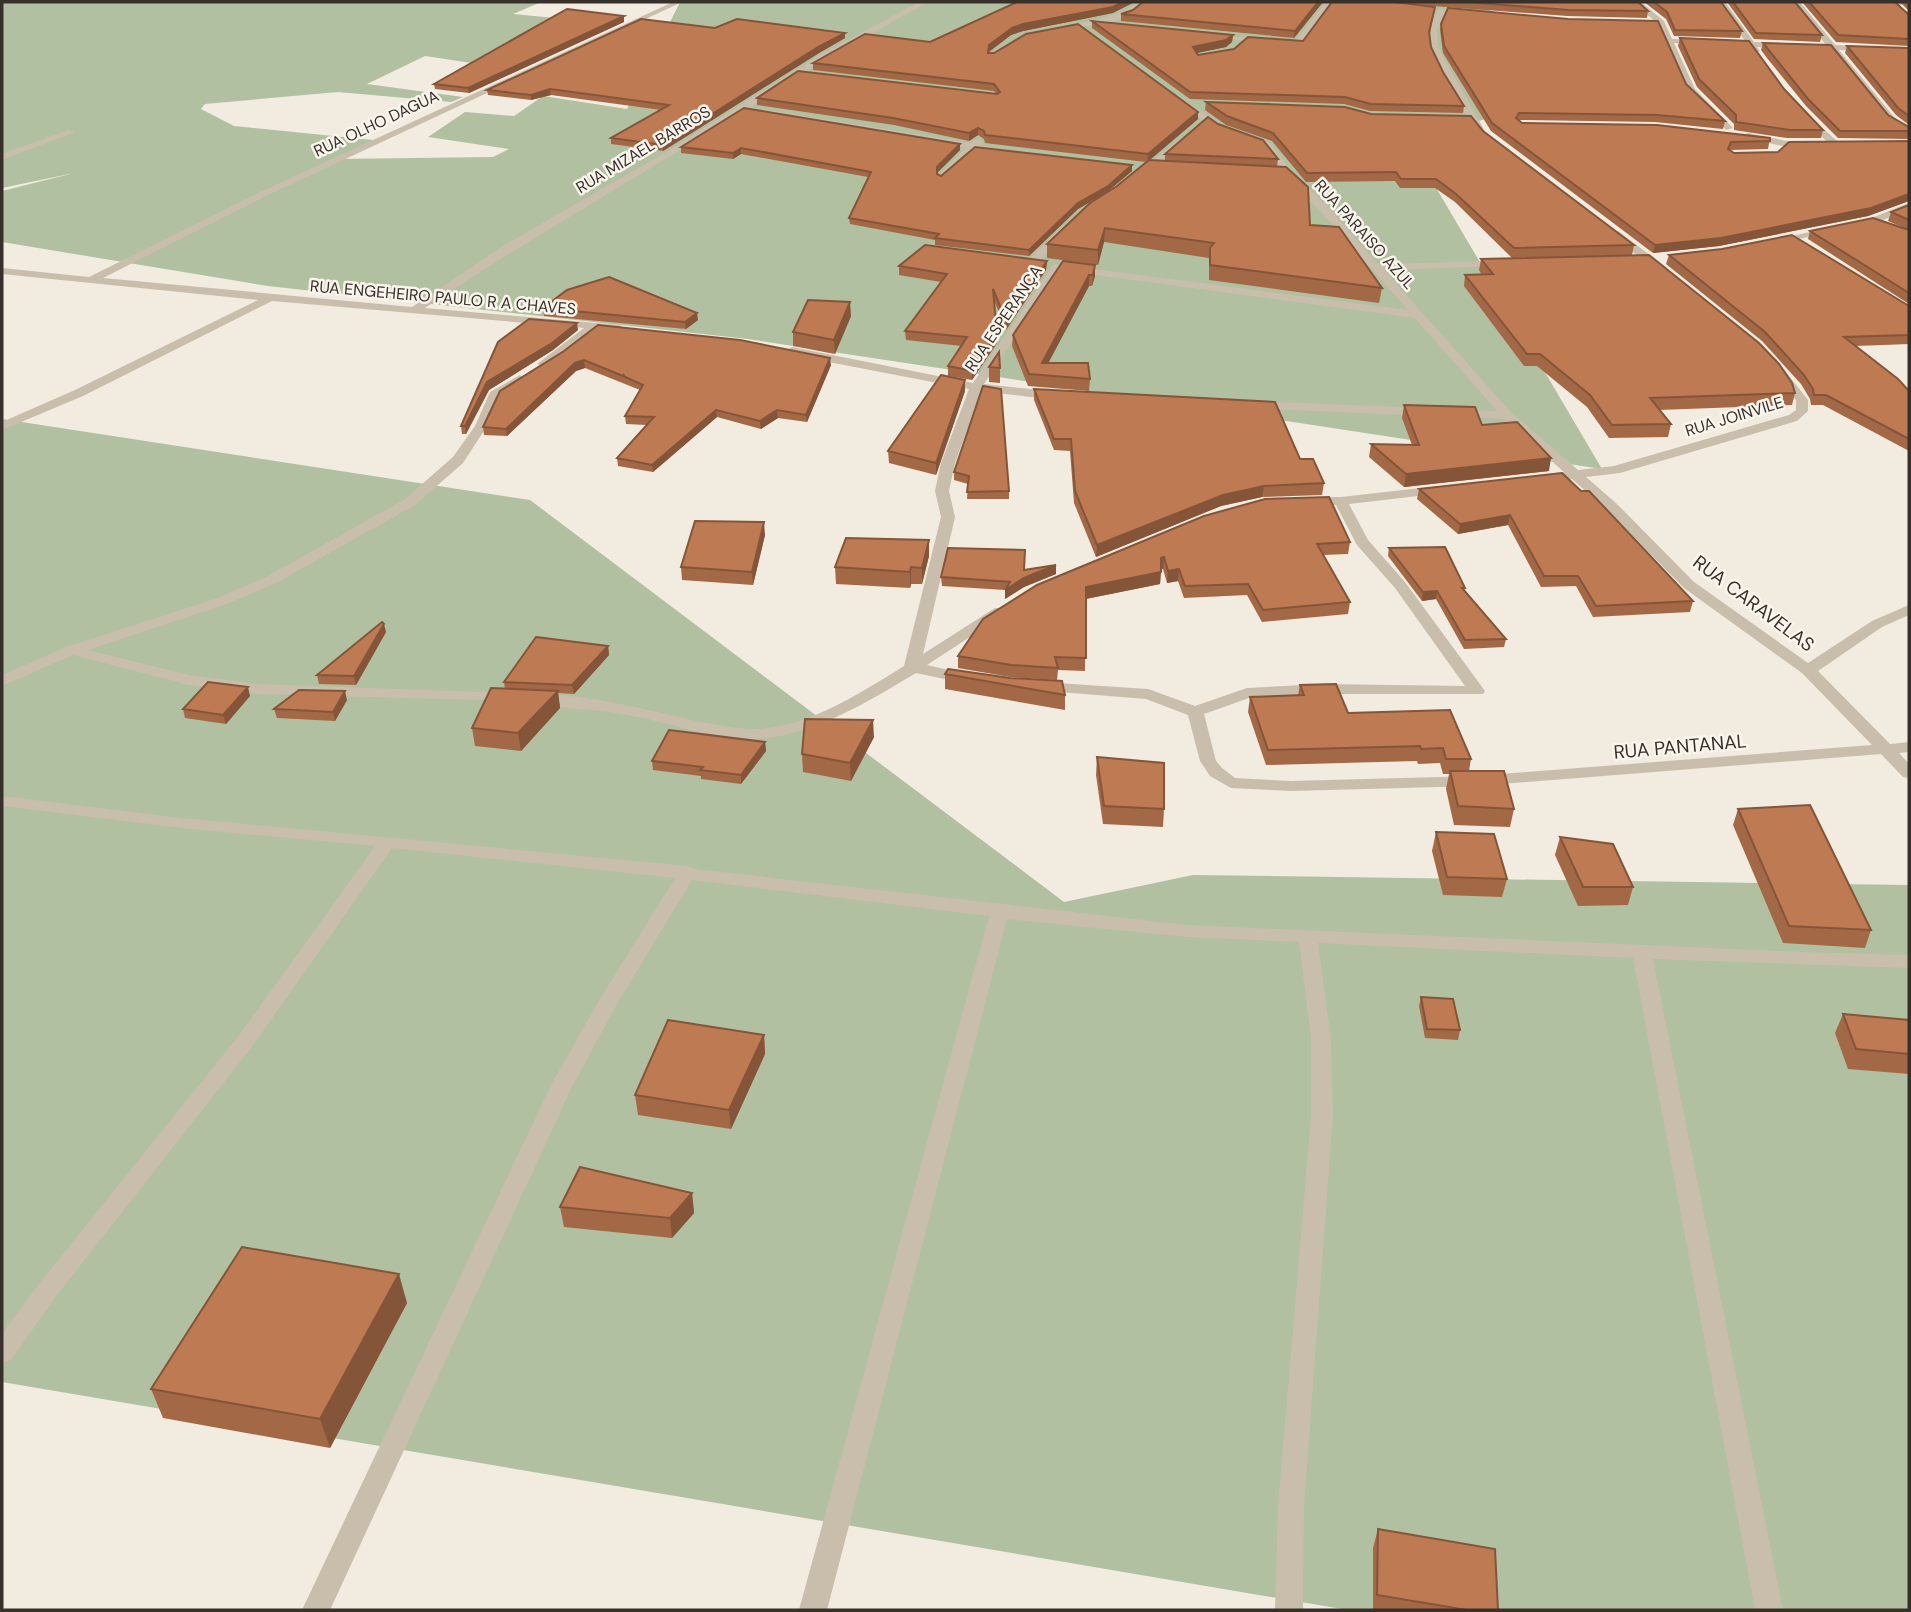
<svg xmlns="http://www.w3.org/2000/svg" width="1911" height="1612" viewBox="0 0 1911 1612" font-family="'DM Sans',sans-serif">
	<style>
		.green { fill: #b1c0a0 }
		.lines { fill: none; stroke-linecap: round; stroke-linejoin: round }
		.minor { fill: #c9bdac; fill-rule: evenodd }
		.wall { fill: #a36947 }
		.shaded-wall { fill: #855539 }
		.building { fill: #be7a52; stroke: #855539; stroke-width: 2 }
		.labels { text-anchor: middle; stroke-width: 5; stroke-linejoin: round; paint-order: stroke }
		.far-street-label { font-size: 16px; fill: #38302b; stroke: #f9f5ec }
		.street-label { font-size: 19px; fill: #38302b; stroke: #f9f5ec }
	</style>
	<rect width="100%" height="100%" fill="#f1ebe0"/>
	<g class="green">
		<polygon points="2,2 541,2 513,14 618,24 488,56 539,61 518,70 425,56 367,84 463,97 451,102 338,92 205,104 201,109 234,126 373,140 337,159 493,157 509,149 428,137 465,112 514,116 543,96 627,109 680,2 1469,2 1503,16 1687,124 1512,111 1409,142 1602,469 748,339 268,286 2,242 2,191 74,173 2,188"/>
		<polygon points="2,419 530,500 1064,902 1193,875 1909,885 1909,1610 1348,1610 2,1382"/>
	</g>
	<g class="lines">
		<g class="minor">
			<path d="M673,2H682L266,196L103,278L412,307L503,246L668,151L820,55L919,2H928L826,59L750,107L971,143L978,138L983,141L980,145L1001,150L996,153L975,149L942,180L939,179V175L966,148L743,111C638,178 529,238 425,308L619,325L625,328L619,331L597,330L547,367L537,364L584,328L272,301L83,396L2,430V422L75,390L258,300L2,274V268L89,277L260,192Z"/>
			<path d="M1139,2H1147L1131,15L1119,20L1029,37L1019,41L996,58L989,56C1031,17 1094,34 1139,2Z"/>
			<polygon points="1326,2 1334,2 1300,46 1206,37 1210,35 1295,41"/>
			<polygon points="1633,2 1641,2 1664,21 1672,39 1745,41 1718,2 1725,2 1754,42 1826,45 1792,2 1800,2 1835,45 1909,48 1909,52 1839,50 1894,117 1909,128 1909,135 1888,121 1830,49 1757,47 1760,51 1756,53 1749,46 1674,43 1695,89 1733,128 1726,130 1688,92 1658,24"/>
			<polygon points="1890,2 1909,2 1909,5 1893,5"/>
			<path d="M1439,8L1446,10L1437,30L1438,47L1487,135H1481C1467,117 1429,61 1429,39C1429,28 1434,18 1439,8Z"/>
			<polygon points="1180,97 1225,127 1270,143 1293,173 1328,207 1378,264 1507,261 1507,265 1503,266 1384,270 1511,412 1578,470 1614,466 1789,415 1796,410 1796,400 1772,370 1782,367 1808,400 1808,411 1797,421 1620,473 1586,477 1617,504 1694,582 1808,663 1872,621 1909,605 1909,615 1882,627 1818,671 1890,744 1909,742 1909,752 1899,753 1909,764 1909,778 1903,777 1881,754 1476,786 1291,791 1231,788 1210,776 1200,761 1188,715 1146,699 1035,690 1033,687 1041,682 1148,689 1195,706 1247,688 1323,684 1465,686 1395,588 1357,545 1336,505 1307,505 1300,501 1307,497 1341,497 1439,486 1444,487 1444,493 1349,504 1368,540 1405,582 1485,691 1483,694 1323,694 1249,698 1204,714 1216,761 1222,768 1235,778 1291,781 1476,776 1872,745 1802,673 1684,588 1607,510 1572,479 1539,481 1539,475 1564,472 1504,419 1452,416 1450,413 1456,409 1497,411 1415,318 1067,271 1067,267 1071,266 1408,310 1320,211 1286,177 1270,153 1264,147 1219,131 1177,102"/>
			<polygon points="1803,116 1809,116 1837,141 1837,145 1831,145 1803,120"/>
			<polygon points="68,130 75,132 2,160 2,154"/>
			<polygon points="1748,133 1787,141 1792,144 1787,147 1745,138 1745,134"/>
			<polygon points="1180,138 1188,140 1153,170 1136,175 1136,171 1147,166"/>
			<polygon points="1909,203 1909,209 1876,223 1774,244 1769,241 1869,219"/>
			<polygon points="1060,228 1069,230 1036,265 1028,265 1028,261"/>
			<polygon points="1610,231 1618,231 1666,267 1666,271 1658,271 1610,235"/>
			<path d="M1057,264L1062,267L984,384L1057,392L1063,396L1057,400L981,391L955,463L949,491L955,517L923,654L995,608H1005L1008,611L1005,614L927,665L974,676L976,679L974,682L968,684L916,673C867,702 812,737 754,739C712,740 669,722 628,715C597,709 563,710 532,702L530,699C545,683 675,716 701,722C718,725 736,729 754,729C808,728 860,693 904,666L941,517L935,491L941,463L969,389L792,355L786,351L792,347L973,383L1053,265Z"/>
			<polygon points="520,375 526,379 499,397 487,426 463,463 415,505 276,583 227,604 88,650 189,675 257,684 510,693 518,698 516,701 257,694 189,685 73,655 2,686 2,675 66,647 217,598 266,577 405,499 453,457 475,426 490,392"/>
			<polygon points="1253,401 1425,408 1431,412 1425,416 1249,408 1249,402"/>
			<polygon points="2,796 182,818 688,866 695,869 1187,925 1804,952 1909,955 1909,968 1653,959 1783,1610 1755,1610 1633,958 1318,943 1331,1039 1333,1115 1304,1506 1303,1610 1275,1610 1278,1506 1311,1115 1311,1039 1299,942 1187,937 1007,919 827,1610 799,1610 989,916 692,880 618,1002 572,1087 330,1610 302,1610 550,1087 598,1002 675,878 392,848 254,1044 54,1299 11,1360 2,1363 2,1334 38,1285 240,1034 375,846 182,828 2,806"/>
		</g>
	</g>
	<g class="wall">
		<polygon points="1323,2 1294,38 1121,21 1121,14 1133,10"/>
		<polygon points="1332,2 1638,2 1648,11 1647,18 1567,16 1419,5 1435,7 1430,34 1431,47 1443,72 1464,106 1463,113 1370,111 1344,104 1190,99 1092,28 1092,21 1233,35 1232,42 1226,47 1197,53 1198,55 1303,41"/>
		<polygon points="1644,2 1721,2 1742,31 1740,38 1674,36 1666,19"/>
		<polygon points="1727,2 1795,2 1822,35 1820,42 1754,39"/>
		<polygon points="1802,2 1895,2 1909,15 1909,46 1836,42"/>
		<polygon points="1900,2 1909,2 1909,11"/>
		<polygon points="1113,13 1023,31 1011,35 988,53 1198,119 1150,160 1165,161 1165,154 1278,159 1277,167 1310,225 1382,288 1379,303 1209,280 1209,258 1104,242 1098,265 1047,258 1047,244 1146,162 985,143 984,139 978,135 969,141 894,125 757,105 757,98 996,94 994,91 813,70 813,63 930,42"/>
		<polygon points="624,16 624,22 469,93 435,89 434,84"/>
		<polygon points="1441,24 1686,84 1725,121 1723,129 1655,122 1519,120 1522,123 1770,138 1768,149 1730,150 1734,153 1778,152 1909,141 1909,201 1868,216 1719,246 1653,253 1491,131 1443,53 1440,30"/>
		<polygon points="715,28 845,38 819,53 663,151 611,144 611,138 661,110 551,95 531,100 488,95 487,90"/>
		<polygon points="1680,38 1784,89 1823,130 1821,138 1787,138 1734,130 1734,124 1697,87 1678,46"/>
		<polygon points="1763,43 1909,127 1909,139 1838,138 1806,106 1767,58 1761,50"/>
		<polygon points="1847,46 1909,48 1909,125 1896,115 1845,53"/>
		<polygon points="1206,102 1371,114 1483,131 1634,245 1632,255 1512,258 1455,202 1435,188 1400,188 1395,181 1306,182 1272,141 1226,125 1205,110"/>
		<polygon points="681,147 960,150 937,173 937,174 941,176 1132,165 1132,171 1107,192 1078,209 1029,256 935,245 935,240 850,224 849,218 868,177 741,154 733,159 681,153"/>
		<polygon points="1909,204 1909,230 1888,221 1891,212"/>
		<polygon points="1909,230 1909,304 1808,239 1810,231"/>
		<polygon points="1669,255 1909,306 1909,344 1856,346 1909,391 1909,451 1823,405 1811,405 1810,399 1801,384 1762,341 1666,264"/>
		<polygon points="1481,259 1795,393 1792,405 1659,410 1671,424 1668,437 1609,438 1587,407 1537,366 1524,366 1464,286 1465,275 1482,275 1479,270"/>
		<polygon points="1047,261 1046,270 1006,330 994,300 997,343 972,380 948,376 948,366 962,346 906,340 905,331 941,282 899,275 899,266"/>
		<polygon points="1095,265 1095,276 1092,286 1089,286 1048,363 1090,379 1089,391 1028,386 1012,346 1013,335"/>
		<polygon points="543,308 698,320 686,329 544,316"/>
		<polygon points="851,316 835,354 793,346 793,332"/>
		<polygon points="578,330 553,350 489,390 466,434 462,434 461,426 498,342"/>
		<polygon points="564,351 831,365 807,422 778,418 761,429 717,417 653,472 618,466 617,458 647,425 626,424 625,416 640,390 585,368 576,371 507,436 484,435 483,427"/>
		<polygon points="989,367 1000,368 1000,383 989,382"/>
		<polygon points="983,386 1009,491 1009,499 967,499 968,484 954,480 954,472"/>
		<polygon points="1034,389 1300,459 1324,483 1322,495 1262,497 1221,506 1096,557 1074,503 1070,451 1054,450 1034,400"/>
		<polygon points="965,391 936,475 889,463 888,451"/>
		<polygon points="1404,405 1482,425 1549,471 1404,487 1369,457 1371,444 1412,445 1402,418"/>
		<polygon points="1562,473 1693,601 1690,612 1593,617 1576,586 1541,587 1508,525 1458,534 1417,499 1419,489"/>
		<polygon points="1204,516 1350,542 1348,554 1323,555 1350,602 1348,614 1262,622 1247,595 1184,598 1178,581 1167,583 1163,569 1161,569 1160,584 1086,599 1085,671 1058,670 1057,680 1010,677 958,668 958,656"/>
		<polygon points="765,535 753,585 682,580 681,567"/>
		<polygon points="1389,548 1465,588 1464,590 1506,639 1504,647 1464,649 1436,599 1422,601 1388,556"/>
		<polygon points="929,556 922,584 911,584 910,588 836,584 835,567"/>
		<polygon points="1056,565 1056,574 1024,587 1005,599 1005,590 942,586 941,577 1024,570"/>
		<polygon points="386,632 356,685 319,684 317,675"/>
		<polygon points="608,646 609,655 574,694 558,693 560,708 521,751 475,746 472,728 505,689 504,682"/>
		<polygon points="945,674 1010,678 1065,695 1065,710 945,689"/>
		<polygon points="1300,685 1348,713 1471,759 1469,771 1514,809 1510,827 1454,825 1446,789 1449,774 1443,774 1440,763 1418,764 1417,761 1266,765 1248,712 1250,697 1298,695"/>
		<polygon points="250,696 226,724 185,718 183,709"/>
		<polygon points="347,700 335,721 277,718 274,709"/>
		<polygon points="874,737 851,781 803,772 802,754"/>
		<polygon points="765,742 766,751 741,784 701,779 701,776 653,770 652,761"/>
		<polygon points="1097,757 1164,809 1163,827 1103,824 1096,775"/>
		<polygon points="1738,809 1871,930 1865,948 1783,943 1733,825"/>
		<polygon points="1436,832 1507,879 1502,897 1443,895 1432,851"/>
		<polygon points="1560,837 1633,887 1628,905 1578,906 1555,855"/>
		<polygon points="1421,997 1460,1030 1458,1040 1425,1038 1419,1006"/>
		<polygon points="1843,1014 1909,1020 1909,1074 1848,1069 1835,1033"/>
		<polygon points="764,1035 765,1054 731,1129 638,1115 635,1095"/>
		<polygon points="692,1193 694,1213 672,1238 564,1227 560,1207"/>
		<polygon points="407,1303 330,1448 163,1418 151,1389"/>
		<polygon points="1378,1529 1498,1610 1373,1610 1373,1548"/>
	</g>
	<g class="shaded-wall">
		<polygon points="1123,2 1135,2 1113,13 1023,31 1011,35 988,52 989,45 1012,28 1023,24"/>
		<polygon points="1318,2 1323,2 1294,38 1295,31"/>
		<polygon points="624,16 624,22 469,93 468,88"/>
		<polygon points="845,33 845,38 819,53 663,151 663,145 818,47"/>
		<polygon points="1233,35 1232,42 1226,47 1192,54 1193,47"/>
		<polygon points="550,89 551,95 531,100 531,95"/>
		<polygon points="1198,112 1198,119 1147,162 1148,154"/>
		<polygon points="978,128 978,135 969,141 969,133"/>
		<polygon points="960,144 960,150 937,173 937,167"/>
		<polygon points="741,148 741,154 733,159 733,153"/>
		<polygon points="1132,165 1132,171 1107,192 1078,209 1029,256 1029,250 1078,203"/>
		<polygon points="1909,194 1909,201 1868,216 1719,246 1653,253 1655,245"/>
		<polygon points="1105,228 1104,242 1098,265 1098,250"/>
		<polygon points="1047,261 1046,270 1006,330 1006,321"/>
		<polygon points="1095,265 1095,276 1092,286 1093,275"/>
		<polygon points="1089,275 1089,286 1042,375 1042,363"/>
		<polygon points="850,302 851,316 835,354 834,340"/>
		<polygon points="697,313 698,320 686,329 685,322"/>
		<polygon points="577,323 578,330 553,350 489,390 466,434 465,426 487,382"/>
		<polygon points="997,334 997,343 972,380 972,371"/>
		<polygon points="830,358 831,365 807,422 806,415"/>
		<polygon points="584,360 585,368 576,371 507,436 506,429 575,363"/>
		<polygon points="965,380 965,391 936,475 936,463"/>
		<polygon points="716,410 717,417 653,472 652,465"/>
		<polygon points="777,410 778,418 761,429 760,421"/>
		<polygon points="1551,458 1549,471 1404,487 1406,474"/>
		<polygon points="1264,486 1262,497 1221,506 1096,557 1097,545 1223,495"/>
		<polygon points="1510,515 1508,525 1458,534 1460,524"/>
		<polygon points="764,522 765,535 753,585 752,572"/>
		<polygon points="929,540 929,556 922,584 922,568"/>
		<polygon points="1164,557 1163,569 1160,569 1161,558"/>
		<polygon points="1056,565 1056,574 1024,587 1005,599 1005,590 1024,578"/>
		<polygon points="911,567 911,584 910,588 910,572"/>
		<polygon points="1179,569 1178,581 1167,583 1168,571"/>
		<polygon points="1161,572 1160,584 1085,599 1086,587"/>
		<polygon points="1437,591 1436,599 1422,601 1423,592"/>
		<polygon points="384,624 386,632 356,685 354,676"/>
		<polygon points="608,646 609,655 574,694 572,685"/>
		<polygon points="248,687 250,696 226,724 223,715"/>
		<polygon points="345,691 347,700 335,721 333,712"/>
		<polygon points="558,691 560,708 521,751 518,733"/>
		<polygon points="873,720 874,737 851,781 850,763"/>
		<polygon points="765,742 766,751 741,784 741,775"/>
		<polygon points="764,1035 765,1054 731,1129 729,1110"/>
		<polygon points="692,1193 694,1213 672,1238 670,1218"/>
		<polygon points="399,1274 407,1303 330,1448 320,1419"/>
	</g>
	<g class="building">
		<polygon points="1017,2 1123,2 1113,7 1023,24 1012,28 989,45 988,53 994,53 1026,34 1078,24 1198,112 1148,154 985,135 984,131 978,128 969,133 893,118 757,98 798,71 997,94 1000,92 994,84 813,63 865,34 930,42"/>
		<polygon points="1143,2 1318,2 1295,31 1121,14 1133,10"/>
		<polygon points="1332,2 1394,2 1435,7 1429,32 1431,47 1443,72 1464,106 1371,104 1345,97 1190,92 1092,21 1233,35 1226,40 1193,47 1198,55 1234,49 1248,37 1303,41"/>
		<polygon points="1467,2 1638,2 1648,11 1568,10"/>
		<polygon points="1654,2 1721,2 1742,31 1675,30 1667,12"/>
		<polygon points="1733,2 1795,2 1822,35 1756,33"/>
		<polygon points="1809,2 1895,2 1909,15 1909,39 1838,35"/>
		<polygon points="1448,8 1568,19 1658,21 1686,84 1725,121 1657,115 1519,113 1516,118 1522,123 1657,125 1770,138 1770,141 1731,142 1728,149 1734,153 1778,152 1789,142 1909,141 1909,194 1871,208 1721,238 1655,245 1492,123 1444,46 1441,24"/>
		<polygon points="567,9 624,16 468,88 434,84"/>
		<polygon points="641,19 715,28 737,19 845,33 818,47 663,145 611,138 669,105 550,89 531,95 487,90"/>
		<polygon points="1680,38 1749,41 1784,89 1823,130 1790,130 1736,122 1736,115 1699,79"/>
		<polygon points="1763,43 1831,45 1888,115 1909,127 1909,131 1840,131 1808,99"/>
		<polygon points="1847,46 1909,48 1909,116 1898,108"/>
		<polygon points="1206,102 1345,107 1371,114 1471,116 1483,131 1634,245 1514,248 1456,194 1436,179 1401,179 1396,172 1307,173 1273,133 1227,116"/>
		<polygon points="744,108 960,144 937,167 937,174 941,176 975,147 1132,165 1108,186 1078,203 1029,250 935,238 939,234 849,218 871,172 741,148 733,153 681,147"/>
		<polygon points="1208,117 1218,124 1263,140 1278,159 1165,154"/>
		<polygon points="1149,160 1286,167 1308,187 1310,225 1339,227 1382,288 1210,265 1210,248 1214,243 1105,228 1098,250 1047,244 1090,203 1117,186"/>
		<polygon points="1909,205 1909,220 1891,212"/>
		<polygon points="1873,218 1909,230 1909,293 1810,231"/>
		<polygon points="1792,235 1909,306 1909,335 1844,337 1898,379 1909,391 1909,439 1826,395 1814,395 1813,389 1804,375 1765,332 1669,255 1722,249"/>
		<polygon points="925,245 1047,261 1006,321 993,289 997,334 972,371 948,366 967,337 905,331 947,274 899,266"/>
		<polygon points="1649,255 1759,343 1779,364 1792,383 1795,393 1650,398 1671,424 1612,425 1590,395 1540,354 1527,354 1465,275 1493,274 1481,259"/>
		<polygon points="1063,261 1095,265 1093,275 1089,275 1042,363 1088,363 1090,379 1029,374 1013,335"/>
		<polygon points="609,277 697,313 685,322 543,308 567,290"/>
		<polygon points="808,300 850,302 834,340 793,332"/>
		<polygon points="529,319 577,323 552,343 487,382 465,426 461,426 498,342"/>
		<polygon points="598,325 740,340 830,358 806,415 777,410 760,421 716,410 652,465 617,458 654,417 625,416 643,385 623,376 624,374 623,376 584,360 575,363 506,429 483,427 500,391 564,351"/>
		<polygon points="999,352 1000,368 989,367"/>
		<polygon points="941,375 965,380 936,463 888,451"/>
		<polygon points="983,386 1001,389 1009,491 967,492 969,476 954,472"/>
		<polygon points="1034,389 1275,402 1300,459 1313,459 1324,483 1264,486 1223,495 1097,545 1075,491 1071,439 1054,439"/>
		<polygon points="1404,405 1475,407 1482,425 1517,422 1551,458 1406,474 1371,444 1419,445"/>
		<polygon points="1562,473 1581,491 1589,491 1693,601 1596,606 1578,576 1544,576 1510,515 1460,524 1419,489"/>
		<polygon points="1329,497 1350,542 1317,544 1350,602 1263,610 1248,584 1185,586 1179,569 1168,571 1164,557 1161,558 1161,572 1086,587 1086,658 1055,657 1058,668 1011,665 958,656 983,619 1037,585 1204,516 1265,499"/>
		<polygon points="695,521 764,522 752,572 681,567"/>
		<polygon points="846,538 929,540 922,568 911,567 910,572 835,567"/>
		<polygon points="1445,547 1465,588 1462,588 1506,639 1465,640 1437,591 1423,592 1389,548"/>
		<polygon points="948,548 1025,550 1024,570 1056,565 1024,578 1005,590 1010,582 941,577"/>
		<polygon points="382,622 384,624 354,676 317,675"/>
		<polygon points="536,637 608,646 572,685 504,682"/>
		<polygon points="948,669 1010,678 1062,681 1065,695 945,674"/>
		<polygon points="208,682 248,687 223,715 183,709"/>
		<polygon points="1336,684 1348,713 1450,710 1471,759 1446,759 1443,748 1421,749 1420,746 1268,750 1250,697 1304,695 1300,685"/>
		<polygon points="491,688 558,691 518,733 472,728"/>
		<polygon points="299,690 345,691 333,712 274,709"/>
		<polygon points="805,719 873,720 850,763 802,754"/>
		<polygon points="669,730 765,742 741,775 700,770 703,767 652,761"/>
		<polygon points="1097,757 1164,763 1164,809 1104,806"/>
		<polygon points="1450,771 1504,771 1514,809 1458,806"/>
		<polygon points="1810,805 1871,930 1789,926 1738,809"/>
		<polygon points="1436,832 1494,834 1507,879 1447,877"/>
		<polygon points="1560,837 1613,844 1633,887 1583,887"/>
		<polygon points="1421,997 1453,999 1460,1030 1427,1029"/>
		<polygon points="1843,1014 1909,1020 1909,1054 1856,1049"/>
		<polygon points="668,1020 764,1035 729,1110 635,1095"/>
		<polygon points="580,1167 692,1193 670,1218 560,1207"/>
		<polygon points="242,1247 399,1274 320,1419 151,1389"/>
		<polygon points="1378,1529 1495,1549 1498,1610 1467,1610 1377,1595"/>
	</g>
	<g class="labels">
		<g class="far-street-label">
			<text transform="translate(376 123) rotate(-25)" y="6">RUA OLHO DAGUA</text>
			<text transform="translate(643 149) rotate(-31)" y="6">RUA MIZAEL BARROS</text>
			<text transform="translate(1365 234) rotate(48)" y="6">RUA PARAISO AZUL</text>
			<text transform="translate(443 297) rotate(5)" y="6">RUA ENGEHEIRO PAULO R A CHAVES</text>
			<text transform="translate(1003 318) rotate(-56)" y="6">RUA ESPERANÇA</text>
			<text transform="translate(1734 416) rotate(-17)" y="6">RUA JOINVILE</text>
		</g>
		<g class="street-label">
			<text transform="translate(1754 603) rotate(37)" y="7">RUA CARAVELAS</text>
			<text transform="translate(1680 746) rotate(-5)" y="7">RUA PANTANAL</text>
		</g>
	</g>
	<rect width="1911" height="1612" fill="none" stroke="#38302b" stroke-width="7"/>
</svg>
